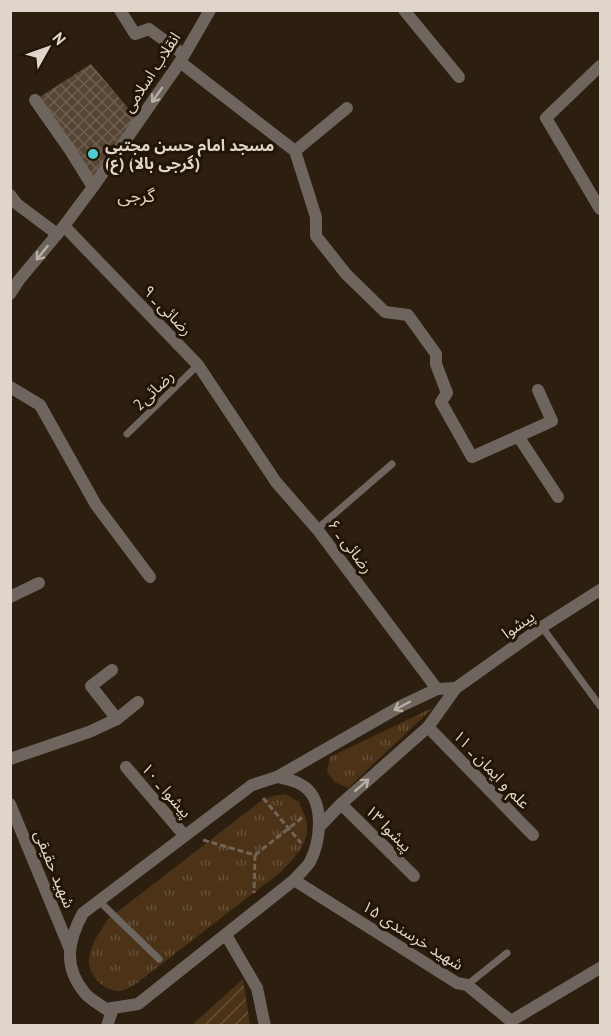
<svg xmlns="http://www.w3.org/2000/svg" width="611" height="1036" viewBox="0 0 611 1036" font-family="'PT Sans','Noto Sans Arabic',sans-serif">
	<style>
		.grass { fill: url(#grass-tufts) }
		.garden { fill: url(#garden-furrows) }
		.building { fill: url(#building-cross-hatch) }
		.lines { fill: none; stroke-linecap: round; stroke-linejoin: round }
		.path { stroke: #716557; stroke-width: 3; stroke-dasharray: 6 3; stroke-linecap: butt }
		.service { stroke: #6d655e; stroke-width: 7 }
		.minor { stroke: #6d655e; stroke-width: 12 }
		.tertiary { stroke: #6d655e; stroke-width: 12 }
		.oneway { stroke: #b7aea5 }
		.poi-dot { fill: #51ccd3; stroke: #231506; stroke-width: 2 }
		.labels { text-anchor: middle; stroke-width: 6; stroke-linejoin: round; paint-order: stroke }
		.street-label { font-size: 16px; fill: #dfd5cb; stroke: #231506 }
		.poi-label { font-size: 16px; font-weight: bold; fill: #dfd5cb; stroke: #231506; text-anchor: start }
		.neighbourhood-label { font-size: 18px; fill: #e5d1be; stroke: #231506 }
	</style>
	<defs>
		<pattern id="grass-tufts" width="24" height="20" patternUnits="userSpaceOnUse" patternTransform="scale(1.5)"><rect width="24" height="20" fill="#4c3318"/><path d="M3 7l-1-3M5 7V3M7 7l1-3M15 17l-1-3M17 17v-4M19 17l1-3" fill="none" stroke="#655038"/></pattern>
		<pattern id="garden-furrows" width="10" height="10" patternUnits="userSpaceOnUse" patternTransform="scale(1.5)"><rect width="10" height="10" fill="#4c3318"/><path d="M-1 1l2-2M0 10L10 0M9 11l2-2" fill="none" stroke="#655038"/></pattern>
		<pattern id="building-cross-hatch" width="8" height="8" patternUnits="userSpaceOnUse" patternTransform="scale(1.5)"><rect width="8" height="8" fill="#564535"/><path d="M0 0l8 8M0 8l8-8" fill="none" stroke="#6e5f51"/></pattern>
	</defs>
	<rect width="100%" height="100%" fill="#2d1f0f"/>
	<g class="grass">
		<polygon points="434,707 348,788 335,782 327,772 330,757"/>
		<path d="M285,794L299,802C301,809 307,817 307,825C309,844 294,858 282,871L137,983C132,986 126,990 120,991C104,992 88,975 89,960C90,945 100,932 107,920L261,801L273,796Z"/>
	</g>
	<polygon class="garden" points="243,979 250,1025 192,1025"/>
	<polygon class="building" points="91,64 139,121 93,187 35,100"/>
	<g class="lines">
		<g class="path">
			<polyline points="263,798 301,843"/>
			<polyline points="203,840 255,855 254,893"/>
			<polyline points="255,855 303,817"/>
		</g>
		<g class="service">
			<polyline points="127,434 198,365"/>
			<polyline points="317,529 392,464"/>
			<polyline points="542,627 600,706"/>
			<polyline points="99,901 159,959"/>
			<polyline points="467,985 507,953"/>
		</g>
		<g class="minor">
			<polyline points="120,10 135,34 149,29 183,54"/>
			<polyline points="404,10 459,77"/>
			<polyline points="180,62 295,151 316,217 316,236 346,274 385,312 408,315 436,354 436,364 447,393 441,402 472,457 552,421 538,390"/>
			<polyline points="600,66 546,118 600,209"/>
			<polyline points="35,100 70,150 93,187"/>
			<polyline points="295,151 347,108"/>
			<polyline points="10,195 17,204 57,234"/>
			<polyline points="64,226 198,365 276,482 317,529 437,689"/>
			<polyline points="10,387 40,405 96,505 150,577"/>
			<polyline points="518,436 558,497"/>
			<polyline points="10,597 39,583"/>
			<polyline points="112,670 91,686 117,719"/>
			<polyline points="428,727 533,835"/>
			<polyline points="10,759 89,732 117,719 138,702"/>
			<polyline points="126,767 184,835"/>
			<polyline points="341,804 414,876"/>
			<polyline points="294,880 457,983 467,985 511,1021"/>
			<polyline points="226,935 257,988 265,1026"/>
			<polyline points="511,1021 600,968"/>
			<polyline points="107,1026 113,1008"/>
		</g>
		<g class="tertiary">
			<polyline points="10,294 19,280 64,226 93,187 180,62 210,10"/>
			<path d="M277,777C285,779 294,780 300,784C326,797 321,840 310,862C306,868 299,874 294,880L138,1004L106,1009C99,1004 89,999 84,992C63,966 68,940 83,913L252,785Z"/>
			<polyline points="277,777 401,706 437,689 456,688"/>
			<polyline points="10,804 69,947"/>
			<polyline points="320,826 341,804 428,727 456,688 542,627 600,590"/>
		</g>
	</g>
	<defs><path id="oneway-shaft" d="M-6 0H5M1.5-3L5.5 0L1.5 3" fill="none" stroke-width="1.6" stroke-linecap="round" stroke-linejoin="round" transform="scale(1.5)"/></defs>
	<g class="oneway">
		<use href="#oneway-shaft" transform="translate(157 95) rotate(125)"/>
		<use href="#oneway-shaft" transform="translate(42 253) rotate(129)"/>
		<use href="#oneway-shaft" transform="translate(402 706) rotate(152)"/>
		<use href="#oneway-shaft" transform="translate(362 785) rotate(-41)"/>
	</g>
	<circle class="poi-dot" cx="93" cy="154" r="6"/>
	<g class="labels">
		<g class="street-label">
			<text transform="translate(151 72) rotate(-57)" y="6">انقلاب اسلامی</text>
			<text transform="translate(168 310) rotate(46)" y="6">رضائی ـ ۹</text>
			<text transform="translate(153 390) rotate(-44)" y="6">رضائی2</text>
			<text transform="translate(351 546) rotate(53)" y="6">رضائی ـ ۶</text>
			<text transform="translate(518 624) rotate(-35)" y="6">پیشوا</text>
			<text transform="translate(492 769) rotate(46)" y="6">علم و ایمان ـ ۱۱</text>
			<text transform="translate(167 790) rotate(49)" y="6">پیشوا ـ ۱۰</text>
			<text transform="translate(389 828) rotate(45)" y="6">پیشوا ۱۳</text>
			<text transform="translate(55 869) rotate(68)" y="6">شهید حقیقی</text>
			<text transform="translate(413 935) rotate(32)" y="6">شهید خرسندی ۱۵</text>
		</g>
		<g class="poi-label">
			<text x="105" y="151">مسجد امام حسن مجتبی<tspan x="105" dy="18">(ع) (گرجی بالا)</tspan></text>
		</g>
		<g class="neighbourhood-label">
			<text x="136" y="202">گرجی</text>
		</g>
	</g>
	<rect width="611" height="1036" fill="none" stroke="#dfd5cb" stroke-width="24"/>
	<g transform="translate(48 48) rotate(50)" stroke="#231506" stroke-width="4.5" paint-order="stroke">
	<path d="M0-4.5L10 22L0 15L-10 22Z" fill="#dfd5cb"/>
	<text y="-9" font-size="16" font-weight="bold" text-anchor="middle" fill="#dfd5cb">N</text>
	</g>
</svg>
